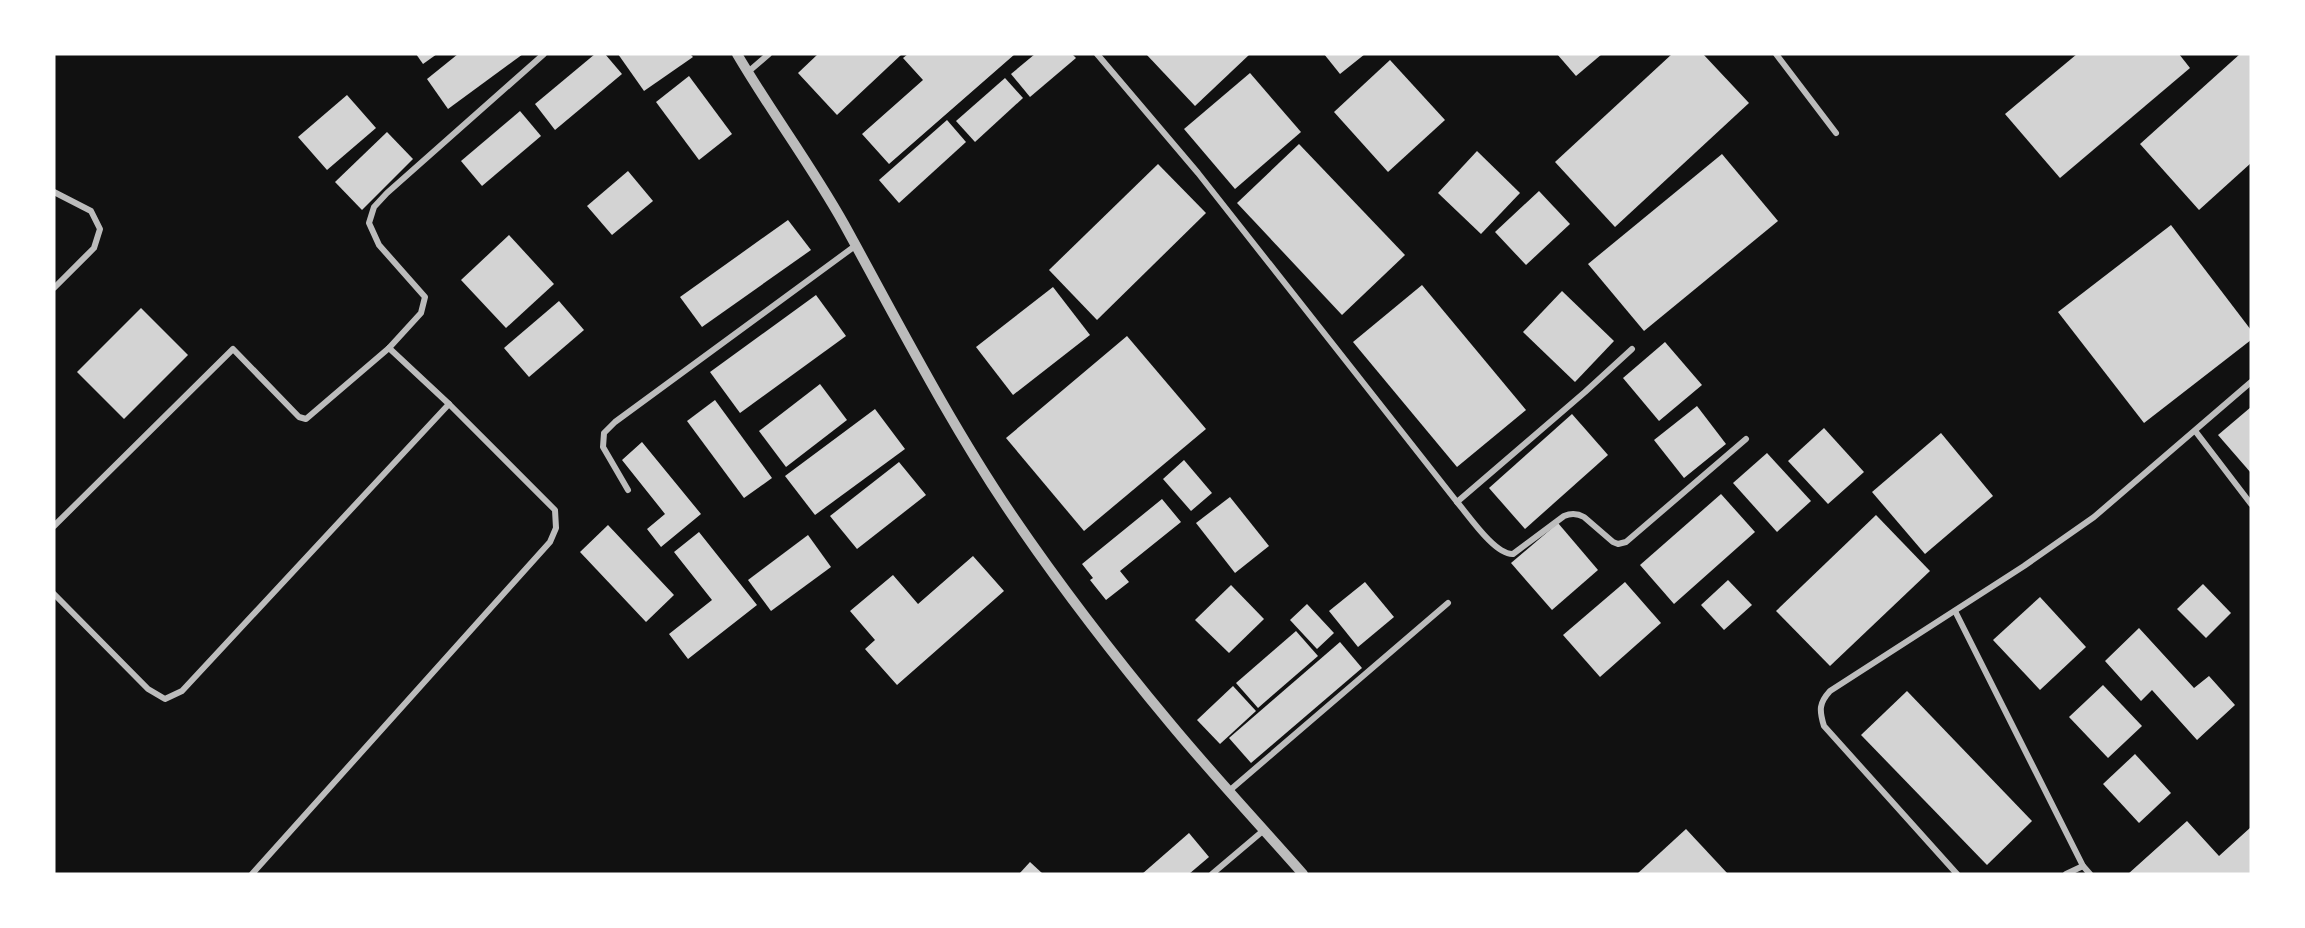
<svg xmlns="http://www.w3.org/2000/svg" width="2305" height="928" viewBox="0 0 2305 928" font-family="Signika,sans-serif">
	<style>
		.building { fill: #d3d3d3 }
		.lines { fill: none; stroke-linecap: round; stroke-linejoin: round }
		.minor { stroke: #bcbcbc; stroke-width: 6 }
		.tertiary { stroke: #bcbcbc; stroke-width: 10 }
	</style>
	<rect width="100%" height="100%" fill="#111"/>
	<g class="building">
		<polygon points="416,54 437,54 423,64"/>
		<polygon points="458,54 523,54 448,109 427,79"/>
		<polygon points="595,54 605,54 622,74 555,130 535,104"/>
		<polygon points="618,54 690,54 693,57 644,91"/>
		<polygon points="818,54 902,54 837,115 798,73"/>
		<polygon points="908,54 1015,54 889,164 862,134 923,80 903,58"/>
		<polygon points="1035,54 1072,54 1076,58 1030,97 1011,74"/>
		<polygon points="1146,54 1250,54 1195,106"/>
		<polygon points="1324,54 1365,54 1340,74"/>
		<polygon points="1557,54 1602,54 1576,76"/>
		<polygon points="1672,54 1703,54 1749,103 1615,227 1555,162"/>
		<polygon points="2077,54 2179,54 2190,68 2060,178 2005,114"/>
		<polygon points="2240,54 2251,54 2251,163 2199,210 2140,144"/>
		<polygon points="1390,60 1445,120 1388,172 1334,112"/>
		<polygon points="1250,73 1301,132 1235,189 1184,129"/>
		<polygon points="689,76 732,134 699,160 656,102"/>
		<polygon points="1005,78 1023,98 975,142 956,121"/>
		<polygon points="347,95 376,128 327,170 298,137"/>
		<polygon points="520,111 541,136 482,186 461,161"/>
		<polygon points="947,120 966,142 899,203 879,180"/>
		<polygon points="387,132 413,159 362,210 335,182"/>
		<polygon points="1299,144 1405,255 1342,315 1237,203"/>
		<polygon points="1477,151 1520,193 1481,234 1438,193"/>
		<polygon points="1722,154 1778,221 1644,331 1588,264"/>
		<polygon points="1158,164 1206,213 1097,320 1049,270"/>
		<polygon points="628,171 653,201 612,235 587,206"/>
		<polygon points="1539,191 1570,224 1526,265 1495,232"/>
		<polygon points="788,220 811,250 702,327 680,297"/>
		<polygon points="2171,225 2251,330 2251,340 2144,423 2058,312"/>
		<polygon points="509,235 554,284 506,328 461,280"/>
		<polygon points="1422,285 1526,410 1457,467 1353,342"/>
		<polygon points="1053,287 1090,335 1013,395 976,347"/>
		<polygon points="1562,291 1614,341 1575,382 1523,332"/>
		<polygon points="816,295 846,336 740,413 710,372"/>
		<polygon points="559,301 584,330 529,377 504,348"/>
		<polygon points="141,308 188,355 124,419 77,372"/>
		<polygon points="1127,336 1206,429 1084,531 1006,438"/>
		<polygon points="1665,342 1702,385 1659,421 1623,378"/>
		<polygon points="820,384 847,420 786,467 759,431"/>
		<polygon points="715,400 772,478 744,498 687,421"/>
		<polygon points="1697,406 1726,444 1684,478 1654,440"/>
		<polygon points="2251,407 2251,473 2218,435"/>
		<polygon points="875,409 905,449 815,515 785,476"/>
		<polygon points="1572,414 1608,455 1525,529 1489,488"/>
		<polygon points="1824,428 1864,472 1828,504 1788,461"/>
		<polygon points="1941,433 1993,496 1925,554 1872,492"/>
		<polygon points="642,442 701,514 661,547 647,529 665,514 622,460"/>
		<polygon points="1767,453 1811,501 1777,532 1733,483"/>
		<polygon points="1184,460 1212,493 1191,511 1163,479"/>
		<polygon points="899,462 926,495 857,549 830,516"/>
		<polygon points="1721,494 1755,532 1674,604 1640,565"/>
		<polygon points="1230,497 1269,546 1235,573 1196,523"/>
		<polygon points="1162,499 1181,522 1120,571 1129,582 1106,600 1090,580 1093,578 1082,564"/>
		<polygon points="1876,515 1930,571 1830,666 1776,611"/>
		<polygon points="1558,523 1598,570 1552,610 1511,563"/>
		<polygon points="608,525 674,595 646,622 580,552"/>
		<polygon points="699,532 757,605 688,659 669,634 712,600 674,552"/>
		<polygon points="808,535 831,567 771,611 748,580"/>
		<polygon points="973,556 1004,591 897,685 865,649 875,640 850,611 893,575 918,604"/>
		<polygon points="1728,580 1752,605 1724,630 1701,605"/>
		<polygon points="1365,582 1394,617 1358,647 1329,611"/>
		<polygon points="1625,582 1661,623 1600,677 1563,635"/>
		<polygon points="2203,584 2231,613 2206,638 2177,609"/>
		<polygon points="1231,585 1264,619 1229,653 1195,620"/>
		<polygon points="2040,597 2086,647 2040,690 1993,640"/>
		<polygon points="1307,604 1334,633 1317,649 1290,620"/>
		<polygon points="2139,628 2194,688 2209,676 2235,705 2197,740 2152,690 2141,701 2105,661"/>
		<polygon points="1296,631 1318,656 1258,708 1236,683"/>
		<polygon points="1340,642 1362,668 1251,763 1229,738"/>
		<polygon points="2103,685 2142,726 2108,758 2069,717"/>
		<polygon points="1233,686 1256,711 1220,744 1197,720"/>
		<polygon points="1907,691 2032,821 1987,865 1861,735"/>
		<polygon points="2135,754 2171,793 2139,823 2103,784"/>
		<polygon points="2187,821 2219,856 2251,827 2251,874 2128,874"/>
		<polygon points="1686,829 1728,874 1637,874"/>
		<polygon points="1189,833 1209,857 1189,874 1142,874"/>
		<polygon points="1030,862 1043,874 1019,874"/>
	</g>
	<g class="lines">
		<g class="minor">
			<polyline points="1097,54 1198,173 1457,502 1585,392 1632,349"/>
			<polyline points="1776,54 1836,133"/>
			<polyline points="748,72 769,54"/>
			<polyline points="54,192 91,211 100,229 94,248 54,288"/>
			<polyline points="2196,432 2251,504"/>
			<polyline points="628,490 603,447 604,433 615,422 855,246"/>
			<path d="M1457,502C1469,516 1495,555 1513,554L1564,516C1571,513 1577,513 1584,517L1613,542L1618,544L1626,542L1746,439"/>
			<polyline points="54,526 233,349 299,417 306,419 389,348 421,313 425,297 379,245 369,223 374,207 387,193 544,54"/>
			<polyline points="54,594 148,689 165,699 182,691 449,404"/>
			<polyline points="1955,611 2083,866 2090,874"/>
			<polyline points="1229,791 1448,603"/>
			<polyline points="252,874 550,542 556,528 555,510 449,404 389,348"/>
			<polyline points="1212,874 1264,830"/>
			<path d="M1957,874L1824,726C1819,710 1819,703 1830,691L2024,566L2094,517L2251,382"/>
			<polyline points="2066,874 2083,866"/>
		</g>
		<path class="tertiary" d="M737,54C771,112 811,165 844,224C898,322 949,422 1012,515C1061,587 1115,657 1170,723C1213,775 1259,824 1303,874"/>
	</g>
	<rect width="2305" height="928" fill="none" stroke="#ffffff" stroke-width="111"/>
</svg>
